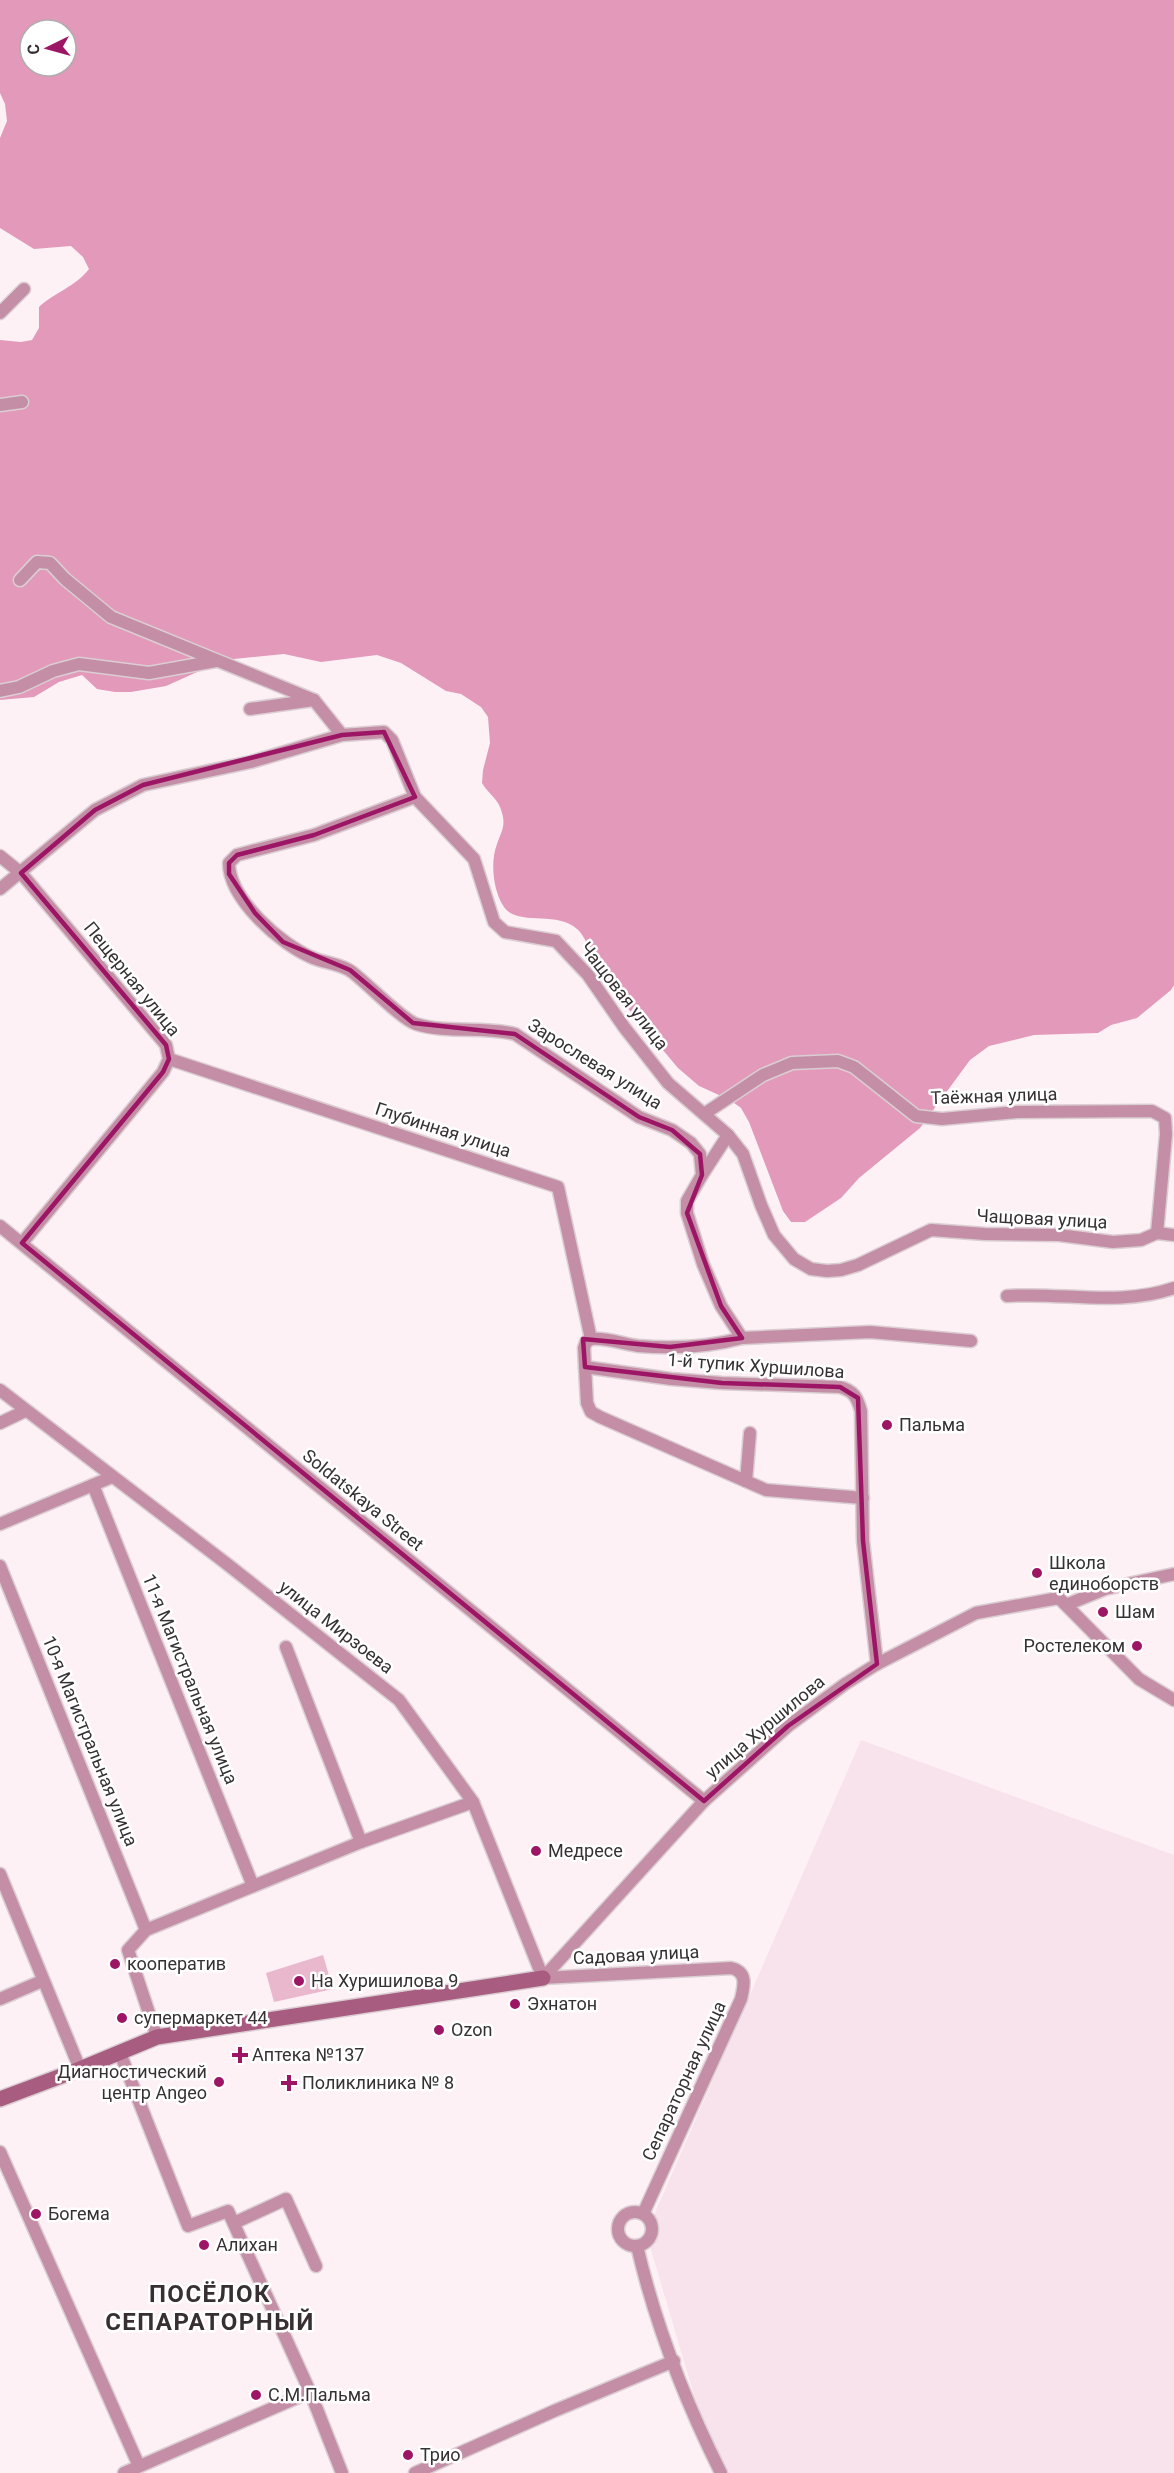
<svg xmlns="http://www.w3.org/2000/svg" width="1174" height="2473" viewBox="0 0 1174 2473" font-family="Roboto,sans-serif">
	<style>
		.built { fill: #f8e3ec }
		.green { fill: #e9b8cd }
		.forest { fill: #e299ba; fill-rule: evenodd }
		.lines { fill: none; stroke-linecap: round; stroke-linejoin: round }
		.street-casing { stroke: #daced3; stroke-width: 15 }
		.secondary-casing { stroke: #daced3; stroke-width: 18 }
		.street { stroke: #c48fa6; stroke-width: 12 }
		.secondary { stroke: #a75c80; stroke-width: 15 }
		.marked { fill: none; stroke: #9d1666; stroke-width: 4.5; stroke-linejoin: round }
		.poi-dot { fill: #9d1666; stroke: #fff; stroke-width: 2 }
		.labels { text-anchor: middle; stroke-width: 5; stroke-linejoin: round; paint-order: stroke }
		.street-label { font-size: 18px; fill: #363133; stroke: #fff }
		.poi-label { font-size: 18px; fill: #363133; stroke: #fff; text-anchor: start }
		.district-label { font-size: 24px; font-weight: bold; letter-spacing: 1.5px; fill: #382f33; stroke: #fff }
	</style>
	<rect width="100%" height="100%" fill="#fef1f6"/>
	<polygon class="built" points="861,1740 1174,1855 1174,2473 717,2473 646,2233"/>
	<polygon class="green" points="323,1955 333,1989 274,2002 266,1973"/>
	<path class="forest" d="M0,0H1174V985L1171,990L1137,1018L1111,1025L1098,1033L1034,1035L989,1046L970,1060L920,1128L859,1178L841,1198L805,1222H791L783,1211L749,1122L741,1108L730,1100L699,1086L678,1068L599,974C592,961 588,938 577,929C556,910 518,927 504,907C493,891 490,862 497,844C501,832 506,826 502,813C499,799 489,795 482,783L483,770L490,743L488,717L481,707L461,694L446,691L401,663L377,655L321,662L284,654L224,660L166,686L131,692H115L97,689L82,675L59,682L34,697L0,700V340L21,342L32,340L39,328V307C55,292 75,287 89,269L83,257L71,246L34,249L0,228V138L7,121L5,104L0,93ZM30,30H66V66H30Z"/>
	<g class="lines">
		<g class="street-casing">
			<g id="street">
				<polyline points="0,313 24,289"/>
				<polyline points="0,405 22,402"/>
				<polyline points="20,580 37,562 50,563 65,579 111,617 314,700"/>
				<polyline points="0,691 19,687 53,671 79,664 149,673 216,661"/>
				<polyline points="250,709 314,700 342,735"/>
				<path d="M415,797L314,835L237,855L229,863C229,899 281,945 313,958C325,963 342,964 352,972C367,983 401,1019 416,1024C448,1034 483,1026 515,1034L639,1117L672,1130L691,1143L700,1154L702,1175L687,1201V1213L703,1264L721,1306L742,1338L870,1332L971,1341"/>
				<polyline points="0,856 21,873 166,1045 169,1059 163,1072 22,1243"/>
				<polyline points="0,889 95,810 143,785 251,762 342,735 384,732 392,740 415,797 474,859 494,922 505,932 556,941 588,975 624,1027 668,1083 728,1135 743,1154 761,1205 774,1235 794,1259 811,1269 827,1271 841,1270 858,1265 931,1230 985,1234 1059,1235 1113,1242 1141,1240 1157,1233"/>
				<polyline points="169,1059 558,1187 591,1339"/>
				<polyline points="704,1114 763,1075 792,1063 838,1061 854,1067 916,1116 942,1119 1017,1112 1152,1111 1165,1118 1166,1134 1157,1233"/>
				<polyline points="702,1175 728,1135"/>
				<polyline points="0,1226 704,1801"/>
				<polyline points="1157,1233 1174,1235"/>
				<path d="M1007,1296C1063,1292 1120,1307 1174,1288"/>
				<path d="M742,1338C709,1347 673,1349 638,1346C622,1344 607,1337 591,1339L586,1342L584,1348L587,1403L591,1412L600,1417L766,1490L863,1498"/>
				<path d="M585,1367L671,1379L722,1383L840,1387C854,1391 857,1397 861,1411L863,1541L877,1664"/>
				<polyline points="0,1390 227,1564 399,1700 473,1802 543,1978"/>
				<polyline points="0,1423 25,1411"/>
				<polyline points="746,1481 750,1433"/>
				<polyline points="93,1485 253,1886"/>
				<polyline points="0,1524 112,1477"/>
				<polyline points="0,1566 146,1930"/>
				<polyline points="1066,1605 1105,1589 1174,1574"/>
				<polyline points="286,1647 361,1842"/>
				<polyline points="0,1874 80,2069"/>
				<polyline points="543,1978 704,1801 788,1726 845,1684 877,1664 976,1613 1059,1598 1139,1679 1174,1700"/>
				<path d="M543,1978L731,1968C748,1972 744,1986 741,1999L643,2214"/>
				<polyline points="0,1999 42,1981"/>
				<polyline points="157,2037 128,1950 146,1930 361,1842 473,1802"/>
				<polyline points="120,2053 188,2226 228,2211 311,2394 342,2473"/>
				<polyline points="0,2152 139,2466"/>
				<circle cx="635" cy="2229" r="17"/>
				<polyline points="234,2223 286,2199 316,2266"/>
				<path d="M637,2246C655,2323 686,2403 721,2473"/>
				<polyline points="124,2473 310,2392"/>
				<polyline points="415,2473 554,2411 674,2361"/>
			</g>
		</g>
		<g class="secondary-casing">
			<polyline id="secondary" points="0,2099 80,2069 157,2037 543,1978"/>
		</g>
		<use href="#street" class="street"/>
		<use href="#secondary" class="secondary"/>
	</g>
	<path class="marked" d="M384,732L415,797L314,835L237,855L229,863V874L255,913L283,942L350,970L413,1023L515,1034L639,1117L672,1130L700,1154L702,1175L687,1213L721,1306L742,1338L670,1347L583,1339L585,1367L722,1383L840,1387L858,1398L863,1541L877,1664L788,1726L704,1801L22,1243L163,1072L169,1059L166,1045L21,873L95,810L143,785L342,735Z"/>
	<g class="poi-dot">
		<circle cx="887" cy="1425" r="6"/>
		<circle cx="1037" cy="1573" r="6"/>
		<circle cx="1103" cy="1612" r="6"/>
		<circle cx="1137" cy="1646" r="6"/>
		<circle cx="536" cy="1851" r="6"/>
		<circle cx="115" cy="1964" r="6"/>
		<circle cx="299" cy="1981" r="6"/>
		<circle cx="515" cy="2004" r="6"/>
		<circle cx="122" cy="2018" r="6"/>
		<circle cx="439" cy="2030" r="6"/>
		<path d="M237 2046h6v6h6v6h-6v6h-6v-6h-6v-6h6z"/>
		<circle cx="219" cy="2082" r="6"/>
		<path d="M286 2074h6v6h6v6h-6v6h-6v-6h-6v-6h6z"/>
		<circle cx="36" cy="2214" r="6"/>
		<circle cx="204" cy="2245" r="6"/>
		<circle cx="256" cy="2395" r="6"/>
		<circle cx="408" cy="2455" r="6"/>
	</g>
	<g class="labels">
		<g class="street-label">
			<text transform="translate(132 979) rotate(51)" y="6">Пещерная улица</text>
			<text transform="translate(624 996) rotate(52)" y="6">Чащовая улица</text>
			<text transform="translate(595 1064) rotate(32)" y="6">Зарослевая улица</text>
			<text transform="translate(994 1096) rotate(-2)" y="6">Таёжная улица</text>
			<text transform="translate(443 1130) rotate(18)" y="6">Глубинная улица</text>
			<text transform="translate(1042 1219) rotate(3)" y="6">Чащовая улица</text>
			<text transform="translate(756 1366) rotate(4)" y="6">1-й тупик Хуршилова</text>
			<text transform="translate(363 1500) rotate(39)" y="6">Soldatskaya Street</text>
			<text transform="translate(336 1627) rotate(38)" y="6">улица Мирзоева</text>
			<text transform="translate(190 1679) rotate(68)" y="6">11-я Магистральная улица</text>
			<text transform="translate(765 1727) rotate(-40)" y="6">улица Хуршилова</text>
			<text transform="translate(90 1741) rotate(68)" y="6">10-я Магистральная улица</text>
			<text transform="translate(636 1955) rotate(-3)" y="6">Садовая улица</text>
			<text transform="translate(684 2081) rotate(-65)" y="6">Сепараторная улица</text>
		</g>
		<g class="poi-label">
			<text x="899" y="1431">Пальма</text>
			<text x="1049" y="1569">Школа<tspan x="1049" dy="21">единоборств</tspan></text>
			<text x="1115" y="1618">Шам</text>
			<text x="1125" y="1652" text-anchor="end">Ростелеком</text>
			<text x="548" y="1857">Медресе</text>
			<text x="127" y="1970">кооператив</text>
			<text x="311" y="1987">На Хуришилова 9</text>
			<text x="527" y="2010">Эхнатон</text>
			<text x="134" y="2024">супермаркет 44</text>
			<text x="451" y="2036">Ozon</text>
			<text x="252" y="2061">Аптека №137</text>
			<text x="207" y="2078" text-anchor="end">Диагностический<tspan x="207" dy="21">центр Angeo</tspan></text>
			<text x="302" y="2089">Поликлиника № 8</text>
			<text x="48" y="2220">Богема</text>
			<text x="216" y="2251">Алихан</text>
			<text x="268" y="2401">С.М.Пальма</text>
			<text x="420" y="2461">Трио</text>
		</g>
		<g class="district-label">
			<text x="210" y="2302">ПОСЁЛОК<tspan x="210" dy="28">СЕПАРАТОРНЫЙ</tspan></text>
		</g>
	</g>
	<g transform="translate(48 48) rotate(265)"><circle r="28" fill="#ffffff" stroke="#afadad" stroke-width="1.5"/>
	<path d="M0-4.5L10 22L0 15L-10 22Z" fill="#9d1666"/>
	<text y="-9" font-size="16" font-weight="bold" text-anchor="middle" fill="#363133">С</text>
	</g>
</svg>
